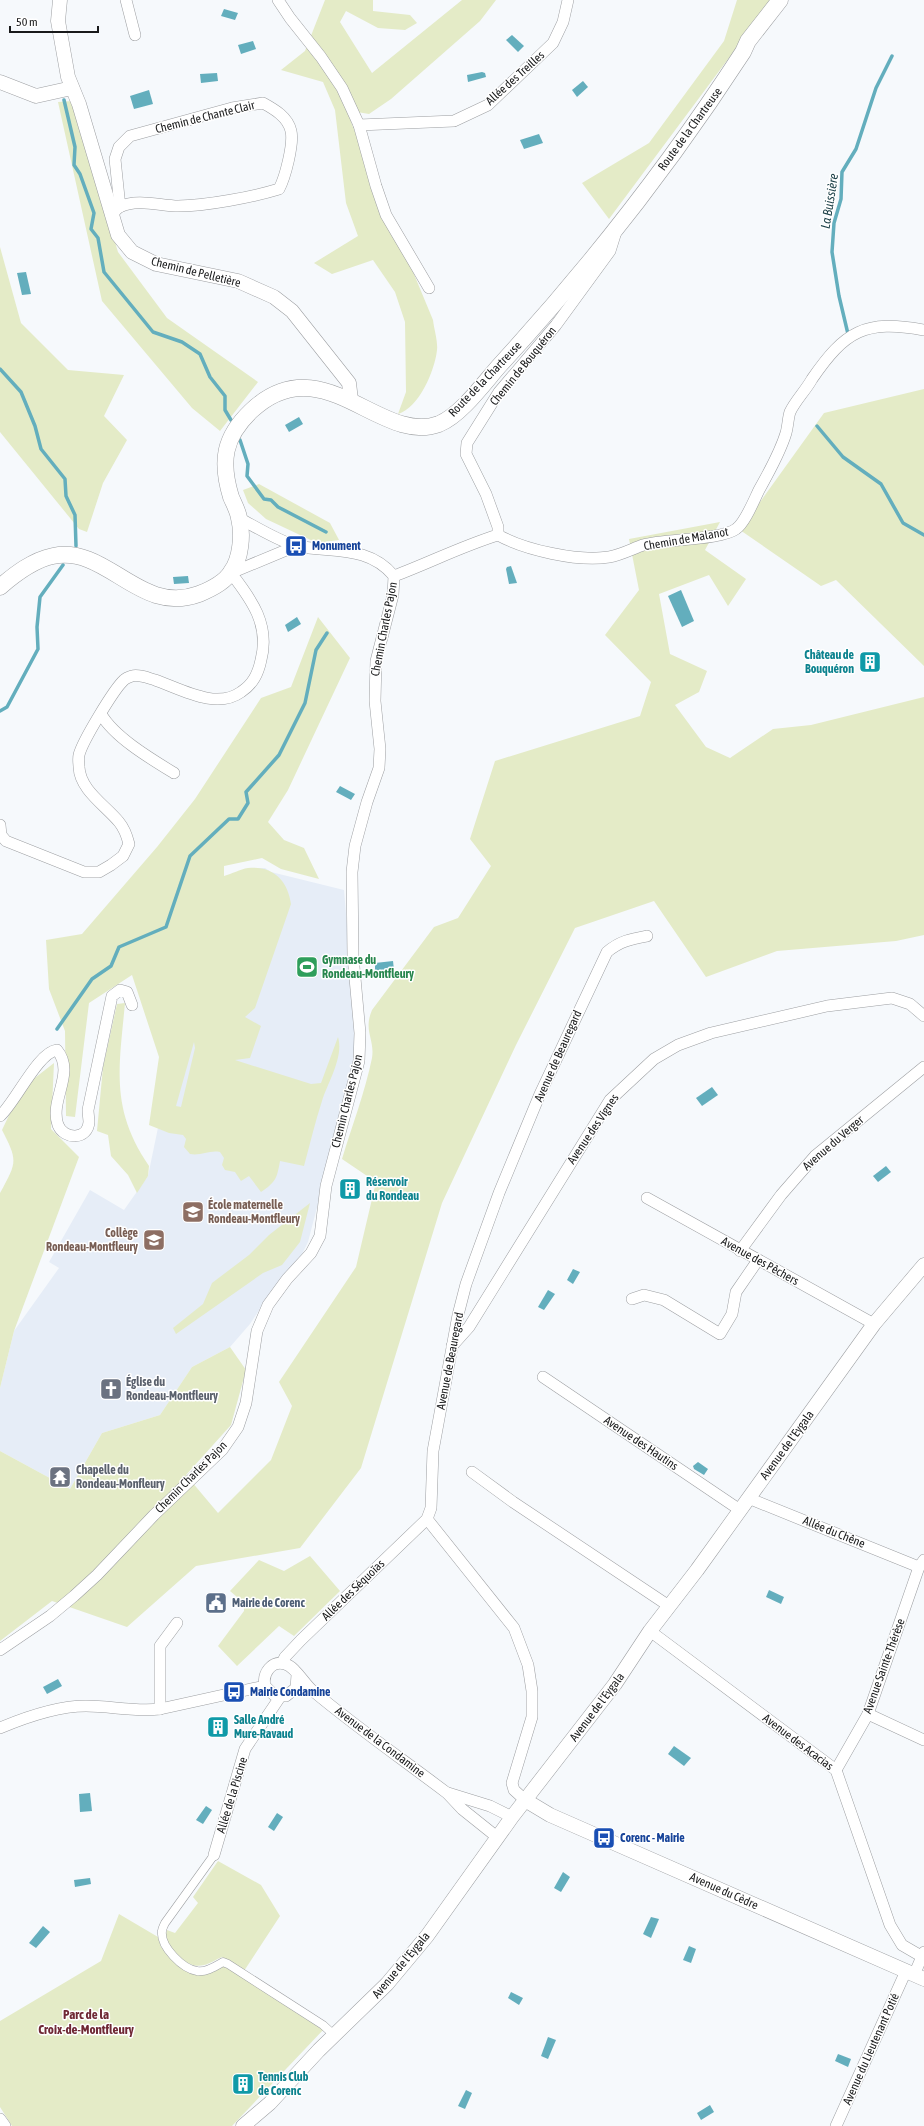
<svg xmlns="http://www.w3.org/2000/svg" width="924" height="2126" viewBox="0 0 924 2126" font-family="'Asap Condensed',sans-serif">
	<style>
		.built { fill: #e6edf7 }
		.green { fill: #e4ebc7; fill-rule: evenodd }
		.water { fill: #63aebd }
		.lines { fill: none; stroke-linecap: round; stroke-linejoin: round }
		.stream { stroke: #63aebd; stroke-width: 3.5 }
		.pedestrian-casing { stroke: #9d9fa2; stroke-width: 9 }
		.minor-casing { stroke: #9d9fa2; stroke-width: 12 }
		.tertiary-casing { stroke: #9d9fa2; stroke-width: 15 }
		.secondary-casing { stroke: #9d9fa2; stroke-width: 17 }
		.pedestrian { stroke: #fff; stroke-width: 8 }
		.minor { stroke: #fff; stroke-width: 11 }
		.tertiary { stroke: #fff; stroke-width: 14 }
		.secondary { stroke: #fff; stroke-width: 16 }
		.labels { text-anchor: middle; stroke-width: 3; stroke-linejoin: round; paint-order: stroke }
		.street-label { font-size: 12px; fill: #191a1b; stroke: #fff }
		.transit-label { font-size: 12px; font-weight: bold; fill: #164399; stroke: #fff; text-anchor: start }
		.culture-label { font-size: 12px; font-weight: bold; fill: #0d838f; stroke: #fff; text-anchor: start }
		.leisure-label { font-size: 12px; font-weight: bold; fill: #27864d; stroke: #fff; text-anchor: start }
		.education-label { font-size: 12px; font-weight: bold; fill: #785e54; stroke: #fff; text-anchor: start }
		.worship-label { font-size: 12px; font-weight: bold; fill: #5b616d; stroke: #fff; text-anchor: start }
		.service-label { font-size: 12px; font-weight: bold; fill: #4e5e75; stroke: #fff; text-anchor: start }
		.water-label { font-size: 13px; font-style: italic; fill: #1b3f46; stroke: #fff }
		.neighbourhood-label { font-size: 13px; font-weight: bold; fill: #6f2835; stroke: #fff }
	</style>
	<rect width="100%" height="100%" fill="#f6f9fc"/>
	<polygon class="built" points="248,868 265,868 271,872 344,890 356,1035 354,1065 308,1242 301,1256 267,1298 250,1324 230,1347 192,1367 160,1415 102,1433 70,1489 0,1451 0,1388 14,1331 59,1268 49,1262 90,1190 124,1210 148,1176 189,978"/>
	<g class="green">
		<path d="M325,0H373V11L410,15L417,23L405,30L378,28L346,11L340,22L372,73L462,0H496L480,21L391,99L369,114L357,112L351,122L433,320C434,329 438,341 437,350C435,370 419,408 398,414L406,392L405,322L395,292L373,260L332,274L314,263L358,236L346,203L335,110L323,82L281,70L305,51Z"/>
		<polygon points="737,0 772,0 609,219 582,183 649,143 724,41"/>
		<polygon points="72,101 118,252 167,318 258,382 220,431 192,408 102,301 58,102"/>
		<polygon points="0,247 21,323 68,370 124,375 104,416 127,440 103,483 87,532 79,529 0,432"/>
		<polygon points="924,389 924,666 836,580 821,586 740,530 824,413"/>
		<polygon points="259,484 330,523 339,540 317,543 266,519 248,503 243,490"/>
		<path d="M720,522L705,550L746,579L728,606L709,575L659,594L670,654L707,671L699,692L675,705L706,747L730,758L773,729L811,725L924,697V935L896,941L777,951L706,977L654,901L575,928L516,1045L442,1203L361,1468L300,1548L196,1566L127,1627L52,1601L0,1641V1451L70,1489L102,1433L160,1415L192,1367L230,1347L246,1370L231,1425L186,1475L218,1513L271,1460L292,1406L279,1382L356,1267L376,1182L342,1159C352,1126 365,1092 372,1058C375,1039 363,1031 372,1010L434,927L458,918L491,866L470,839L495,761L640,716L651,682L605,635L639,590L629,539Z"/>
		<path d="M318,617L350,658L288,790L268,822L284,840L304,848L319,879L281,869L262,858L224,866V876C232,874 240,869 248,868C273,865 288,881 291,904L255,1008L245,1017L261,1026L250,1058L235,1060L311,1084L321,1083L338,1037C344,1057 328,1082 322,1101C315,1122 310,1144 304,1166L280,1161C277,1178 276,1182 261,1192L249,1176L241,1181L235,1172L225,1170L222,1165L224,1158L220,1152C209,1150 201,1156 190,1154L184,1147L186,1139L183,1135L169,1133L149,1125L159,1057L132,975L89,1003L75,1117L66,1116L65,1031L49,989L46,940L82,934L157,847L195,799L261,698L291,687ZM194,1042L195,1048L181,1107L176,1106Z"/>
		<path d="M125,1003C119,1068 110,1109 149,1166L148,1176L137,1193L128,1175L111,1156L108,1135L97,1131L103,1067L117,1004Z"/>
		<path d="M54,1063L51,1129L79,1157L14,1331L0,1388V1193C17,1162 18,1161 2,1130L22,1088Z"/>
		<polygon points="310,1203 300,1242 282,1265 263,1273 176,1334 173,1328 203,1304 212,1283 249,1255 269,1235"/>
		<polygon points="310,1556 340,1591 294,1636 279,1626 237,1666 218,1646 244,1611 244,1603 230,1591 259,1560 284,1571"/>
		<path d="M218,1861L261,1885L280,1916L244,1971L222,1957C216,1959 210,1964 204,1965C187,1970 172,1951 165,1938L167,1930L175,1933L198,1903L193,1897Z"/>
		<polygon points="119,1914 158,1937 161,1947 186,1970 226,1966 324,2029 232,2126 12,2126 0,2107 0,2021 101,1961"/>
	</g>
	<g class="water">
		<polygon points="224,9 238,13 235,20 221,16"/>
		<polygon points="512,35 524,46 518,52 506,40"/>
		<polygon points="253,41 256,49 241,54 238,45"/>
		<polygon points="482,72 485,73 486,77 468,82 467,75"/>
		<polygon points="217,73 218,81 201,83 200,74"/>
		<polygon points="583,81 588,87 577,97 572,90"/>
		<polygon points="149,90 153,104 134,109 130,96"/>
		<polygon points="539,134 543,143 524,149 520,140"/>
		<polygon points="26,272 31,294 22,295 17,273"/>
		<polygon points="299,417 303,424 289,432 285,425"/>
		<polygon points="511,566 517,583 509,584 506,569 507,567"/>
		<polygon points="188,576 189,583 174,584 173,577"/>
		<polygon points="681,590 694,621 682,627 668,596"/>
		<polygon points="297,617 301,624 288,632 285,625"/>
		<polygon points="340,786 355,794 351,800 336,792"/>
		<polygon points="393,961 394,970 375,972 375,963"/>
		<polygon points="712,1087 718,1095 702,1106 696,1098"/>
		<polygon points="886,1166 891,1172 878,1182 873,1176"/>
		<polygon points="573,1269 580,1272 573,1284 567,1280"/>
		<polygon points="548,1290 555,1294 544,1310 538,1307"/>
		<polygon points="698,1462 708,1469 704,1475 694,1469 693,1466"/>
		<polygon points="769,1590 784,1597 781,1604 766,1597"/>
		<polygon points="58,1679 62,1686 47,1694 43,1687"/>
		<polygon points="674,1746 691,1758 684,1766 668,1754"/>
		<polygon points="90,1793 92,1811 80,1812 79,1794"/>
		<polygon points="206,1806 212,1810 203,1824 196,1820"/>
		<polygon points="277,1813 283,1817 274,1831 268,1827"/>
		<polygon points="563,1872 570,1877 561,1892 554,1888"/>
		<polygon points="90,1878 91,1884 75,1887 74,1880"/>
		<polygon points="651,1917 659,1919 651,1938 643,1934"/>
		<polygon points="43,1926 50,1932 36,1948 29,1943"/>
		<polygon points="689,1946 696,1949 691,1963 683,1960"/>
		<polygon points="511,1992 523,1998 519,2005 508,1998"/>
		<polygon points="548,2037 556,2040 548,2059 541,2056"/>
		<polygon points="838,2054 851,2059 848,2067 835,2061"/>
		<polygon points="466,2090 472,2093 465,2109 458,2106"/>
		<polygon points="710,2105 714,2112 701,2120 697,2113"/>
	</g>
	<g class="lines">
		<g class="stream">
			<polyline points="64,100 75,147 74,165 80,174 94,213 91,229 98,238 104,272 153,332 182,342 200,354 210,377 225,396 225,410 231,420"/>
			<polyline points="848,334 839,296 832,252 834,223 841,199 842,172 856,149 876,88 892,56"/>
			<polyline points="0,369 21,392 35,426 41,449 65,479 66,496 75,515 76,546"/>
			<polyline points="817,426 843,457 881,484 903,523 924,535"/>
			<polyline points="240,440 248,464 247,476 264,499 271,500 278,507 326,532"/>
			<polyline points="0,711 7,707 38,649 37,627 40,597 63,565"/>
			<polyline points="57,1029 92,979 111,966 119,947 166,927 190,856 229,819 238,819 248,803 246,792 279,755 305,703 316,650 327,633"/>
		</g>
		<g class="pedestrian-casing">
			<path id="pedestrian" d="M214,1855L165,1923C164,1925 162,1929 162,1931C160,1947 183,1969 197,1971C205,1973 216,1966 223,1962L228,1964L323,2025L334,2035"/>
		</g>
		<g class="minor-casing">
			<g id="minor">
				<polyline points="126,0 135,35"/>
				<polyline points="278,0 290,18 321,57 342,88 359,125 376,186 386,215 429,288"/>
				<polyline points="359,125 454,121 488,105 553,43 563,22 568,0"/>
				<path d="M111,215C114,213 117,208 120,207C137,198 161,206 178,206C205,206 253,197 279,189C285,178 294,144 291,131C288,117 274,109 263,103L232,108L130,136L119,147L115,159L120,207"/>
				<polyline points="498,535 498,527 486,494 466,454 467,443 499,392 556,325 610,251 615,235"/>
				<path d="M394,576C429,563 462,546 498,535C525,550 578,562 609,557C621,555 632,549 643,545C665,539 721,540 736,529C745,523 754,500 759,490C769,472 780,453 786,433C788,426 788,418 790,412C795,401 806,390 812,379C845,331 865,319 924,330"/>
				<path d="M101,714C114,737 151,759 174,773"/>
				<path d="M0,825L1,835L6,841L84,872H99L111,865L123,856L129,844C127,836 124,828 119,822C105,805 80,790 79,767C79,764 78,759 79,755C82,742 114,689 124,680C126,678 129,677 132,676C139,674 148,678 155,680C181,689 216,710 241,692C253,684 258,674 261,660C270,625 252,600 231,573L296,546"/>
				<path d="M0,1116C15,1103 38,1052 57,1050C76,1073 49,1100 58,1125C64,1140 88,1140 89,1122C89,1119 88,1114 88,1110L112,996L120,990L127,992L132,1005"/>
				<polyline points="647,1198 874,1324"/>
				<polyline points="740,1251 781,1195 815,1156 924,1067"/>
				<polyline points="632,1299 644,1295 664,1300 720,1334 732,1314 736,1292 758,1260"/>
				<polyline points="452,1346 469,1327 610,1100 654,1059 678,1045 711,1033 827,1006 892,998 910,1004 924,1016"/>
				<polyline points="543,1377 740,1510"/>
				<polyline points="472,1472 513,1502 669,1606"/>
				<polyline points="748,1498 919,1567"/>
				<polyline points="427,1519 514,1628 528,1665 532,1691 532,1717 512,1783 514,1790 525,1800"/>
				<polyline points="650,1631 836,1770 890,1925 902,1945 921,1956"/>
				<path d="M0,1650L50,1616L74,1596L97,1575L154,1515L222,1450L238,1427L246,1403L257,1331L268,1305L287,1279L311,1253L320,1236L326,1186L359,1061L360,1033L353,956L352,872L355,846L367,802L379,768L380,749L375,701L376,661L393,595L394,576C368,545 332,553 297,546C280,542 256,527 239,518"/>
				<path d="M282,1663L285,1657L301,1640L427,1519L431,1508L433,1451L458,1315L466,1284L499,1193L540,1094L607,952C620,941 631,939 647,936"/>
				<path d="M297,1675L296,1688L286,1696L274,1695L265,1686C262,1673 272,1660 285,1664C295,1666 305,1685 313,1691C356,1727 402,1759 447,1793L462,1809L497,1837"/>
				<polyline points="160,1709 160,1646 177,1623"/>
				<polyline points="868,1714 924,1740"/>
				<path d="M0,1728C26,1717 57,1706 86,1706C111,1706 135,1712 160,1709L265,1686"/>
				<polyline points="836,1770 868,1714 919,1567 924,1560"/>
				<polyline points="448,1793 490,1806 512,1817"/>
				<polyline points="214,1855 245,1749 280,1697"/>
				<polyline points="914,1975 924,1952"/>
				<polyline points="0,2119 5,2126"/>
				<polyline points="836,2126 906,1971"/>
			</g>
		</g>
		<g class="tertiary-casing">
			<g id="tertiary">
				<polyline points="60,0 58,21 68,77 79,104 118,235 132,252 156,264 238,281 274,297 292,311 349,383 351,400"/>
				<polyline points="0,82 36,96 72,88"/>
				<polyline points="525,1800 550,1815 924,1979"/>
				<polyline points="243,2126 270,2103 319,2050 387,1984 427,1936 512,1817 615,1684 650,1631 697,1570 874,1324 924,1265"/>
			</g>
		</g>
		<g class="secondary-casing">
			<path id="secondary" d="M0,587C15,574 33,560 53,556C108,545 139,616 199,594C209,590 225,582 231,572C241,559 243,534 239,518C238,511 234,504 231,497C220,461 224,437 251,411C322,344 380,446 439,424C461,415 484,383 499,366C589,268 671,163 743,52L748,41L780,0"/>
		</g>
		<use href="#pedestrian" class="pedestrian"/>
		<use href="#minor" class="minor"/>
		<use href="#tertiary" class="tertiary"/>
		<use href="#secondary" class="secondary"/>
	</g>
	<defs>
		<g id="bus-square" transform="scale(1.15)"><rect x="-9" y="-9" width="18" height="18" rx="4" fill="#1a4fb4" stroke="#fff"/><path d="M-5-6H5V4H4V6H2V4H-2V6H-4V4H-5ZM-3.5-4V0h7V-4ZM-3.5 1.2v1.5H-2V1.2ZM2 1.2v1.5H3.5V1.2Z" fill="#fff"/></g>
		<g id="building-square" transform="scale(1.15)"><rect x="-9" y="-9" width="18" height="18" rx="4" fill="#0f9aa8" stroke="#fff"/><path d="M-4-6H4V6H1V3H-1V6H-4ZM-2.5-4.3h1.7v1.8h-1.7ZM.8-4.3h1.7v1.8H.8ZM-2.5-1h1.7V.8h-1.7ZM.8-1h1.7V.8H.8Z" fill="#fff"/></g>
		<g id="stadium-square" transform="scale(1.15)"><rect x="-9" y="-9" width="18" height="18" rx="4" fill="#2e9e5b" stroke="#fff"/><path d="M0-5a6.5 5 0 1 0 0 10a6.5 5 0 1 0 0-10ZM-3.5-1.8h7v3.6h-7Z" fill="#fff"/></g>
		<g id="school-square" transform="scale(1.15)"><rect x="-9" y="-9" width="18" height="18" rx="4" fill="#8d6e63" stroke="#fff"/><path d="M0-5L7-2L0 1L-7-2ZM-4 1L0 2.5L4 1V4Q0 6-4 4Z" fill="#fff"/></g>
		<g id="church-square" transform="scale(1.15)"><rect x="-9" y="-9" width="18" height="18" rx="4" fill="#6b7280" stroke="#fff"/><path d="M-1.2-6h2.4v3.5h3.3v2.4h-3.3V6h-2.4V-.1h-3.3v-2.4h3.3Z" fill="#fff"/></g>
		<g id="temple-square" transform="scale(1.15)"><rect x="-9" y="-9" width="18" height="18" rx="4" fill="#6b7280" stroke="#fff"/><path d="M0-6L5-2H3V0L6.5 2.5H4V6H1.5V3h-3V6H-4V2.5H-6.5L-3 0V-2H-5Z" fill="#fff"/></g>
		<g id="civic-square" transform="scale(1.15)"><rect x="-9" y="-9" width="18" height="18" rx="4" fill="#5c6f8a" stroke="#fff"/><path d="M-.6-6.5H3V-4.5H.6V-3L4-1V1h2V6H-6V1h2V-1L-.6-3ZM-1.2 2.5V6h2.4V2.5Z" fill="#fff"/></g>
	</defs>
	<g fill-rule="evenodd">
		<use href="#bus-square" x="296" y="546"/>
		<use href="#building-square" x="870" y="662"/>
		<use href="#stadium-square" x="307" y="967"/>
		<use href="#building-square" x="350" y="1189"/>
		<use href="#school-square" x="193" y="1212"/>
		<use href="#school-square" x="154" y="1240"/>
		<use href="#church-square" x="111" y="1389"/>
		<use href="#temple-square" x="60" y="1477"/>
		<use href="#civic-square" x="216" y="1603"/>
		<use href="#bus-square" x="234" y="1692"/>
		<use href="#building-square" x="218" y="1727"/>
		<use href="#bus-square" x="604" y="1838"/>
		<use href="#building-square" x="243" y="2084"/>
	</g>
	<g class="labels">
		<g class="street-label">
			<text transform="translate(515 78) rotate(-42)" y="4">Allée des Treilles</text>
			<text transform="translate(205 117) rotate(-14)" y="4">Chemin de Chante Clair</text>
			<text transform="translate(690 129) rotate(-54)" y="4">Route de la Chartreuse</text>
			<text transform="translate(196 272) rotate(14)" y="4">Chemin de Pelletière</text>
			<text transform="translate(523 366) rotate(-51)" y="4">Chemin de Bouquéron</text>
			<text transform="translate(485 379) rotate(-46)" y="4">Route de la Chartreuse</text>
			<text transform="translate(686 539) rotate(-10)" y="4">Chemin de Malanot</text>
			<text transform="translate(384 629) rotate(-79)" y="4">Chemin Charles Pajon</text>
			<text transform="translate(558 1056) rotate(-66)" y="4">Avenue de Beauregard</text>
			<text transform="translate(347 1101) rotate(-76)" y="4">Chemin Charles Pajon</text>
			<text transform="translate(593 1129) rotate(-56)" y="4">Avenue des Vignes</text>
			<text transform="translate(833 1143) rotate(-41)" y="4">Avenue du Verger</text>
			<text transform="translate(760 1261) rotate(29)" y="4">Avenue des Pêchers</text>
			<text transform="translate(450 1361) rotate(-79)" y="4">Avenue de Beauregard</text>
			<text transform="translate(641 1443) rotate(34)" y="4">Avenue des Hautins</text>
			<text transform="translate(787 1445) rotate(-54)" y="4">Avenue de l'Eygala</text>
			<text transform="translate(191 1477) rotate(-45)" y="4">Chemin Charles Pajon</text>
			<text transform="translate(834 1532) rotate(22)" y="4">Allée du Chêne</text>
			<text transform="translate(353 1590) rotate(-44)" y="4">Allée des Séquoïas</text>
			<text transform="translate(884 1666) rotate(-70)" y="4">Avenue Sainte-Thérèse</text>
			<text transform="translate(597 1707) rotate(-53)" y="4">Avenue de l'Eygala</text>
			<text transform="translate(380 1742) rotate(37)" y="4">Avenue de la Condamine</text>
			<text transform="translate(798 1742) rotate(37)" y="4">Avenue des Acacias</text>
			<text transform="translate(232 1795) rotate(-73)" y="4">Allée de la Piscine</text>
			<text transform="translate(724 1891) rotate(24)" y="4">Avenue du Cèdre</text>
			<text transform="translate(401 1965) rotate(-50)" y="4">Avenue de l'Eygala</text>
			<text transform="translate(871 2049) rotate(-66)" y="4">Avenue du Lieutenant Potié</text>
		</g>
		<g class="transit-label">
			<text x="312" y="550">Monument</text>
			<text x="250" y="1696">Mairie Condamine</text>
			<text x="620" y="1842">Corenc - Mairie</text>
		</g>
		<g class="culture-label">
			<text x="854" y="659" text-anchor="end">Château de<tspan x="854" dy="14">Bouquéron</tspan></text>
			<text x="366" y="1186">Réservoir<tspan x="366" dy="14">du Rondeau</tspan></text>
			<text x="234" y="1724">Salle André<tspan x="234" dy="14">Mure-Ravaud</tspan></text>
			<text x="258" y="2081">Tennis Club<tspan x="258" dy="14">de Corenc</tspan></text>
		</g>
		<g class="leisure-label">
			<text x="322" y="964">Gymnase du<tspan x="322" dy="14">Rondeau-Montfleury</tspan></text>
		</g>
		<g class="education-label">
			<text x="208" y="1209">École maternelle<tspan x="208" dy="14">Rondeau-Montfleury</tspan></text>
			<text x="138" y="1237" text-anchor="end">Collège<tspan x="138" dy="14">Rondeau-Montfleury</tspan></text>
		</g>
		<g class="worship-label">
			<text x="126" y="1386">Église du<tspan x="126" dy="14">Rondeau-Montfleury</tspan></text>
			<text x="76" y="1474">Chapelle du<tspan x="76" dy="14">Rondeau-Monfleury</tspan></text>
		</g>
		<g class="service-label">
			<text x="232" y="1607">Mairie de Corenc</text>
		</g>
		<g class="water-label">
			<text transform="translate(829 201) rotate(-81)" y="5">La Buissière</text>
		</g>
		<g class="neighbourhood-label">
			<text x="86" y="2019">Parc de la<tspan x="86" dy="15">Croix-de-Montfleury</tspan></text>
		</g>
	</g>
	<path d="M10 26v6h88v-6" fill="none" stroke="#191a1b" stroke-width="2"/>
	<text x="16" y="26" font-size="12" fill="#191a1b" stroke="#ffffff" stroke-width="3" paint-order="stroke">50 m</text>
</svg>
